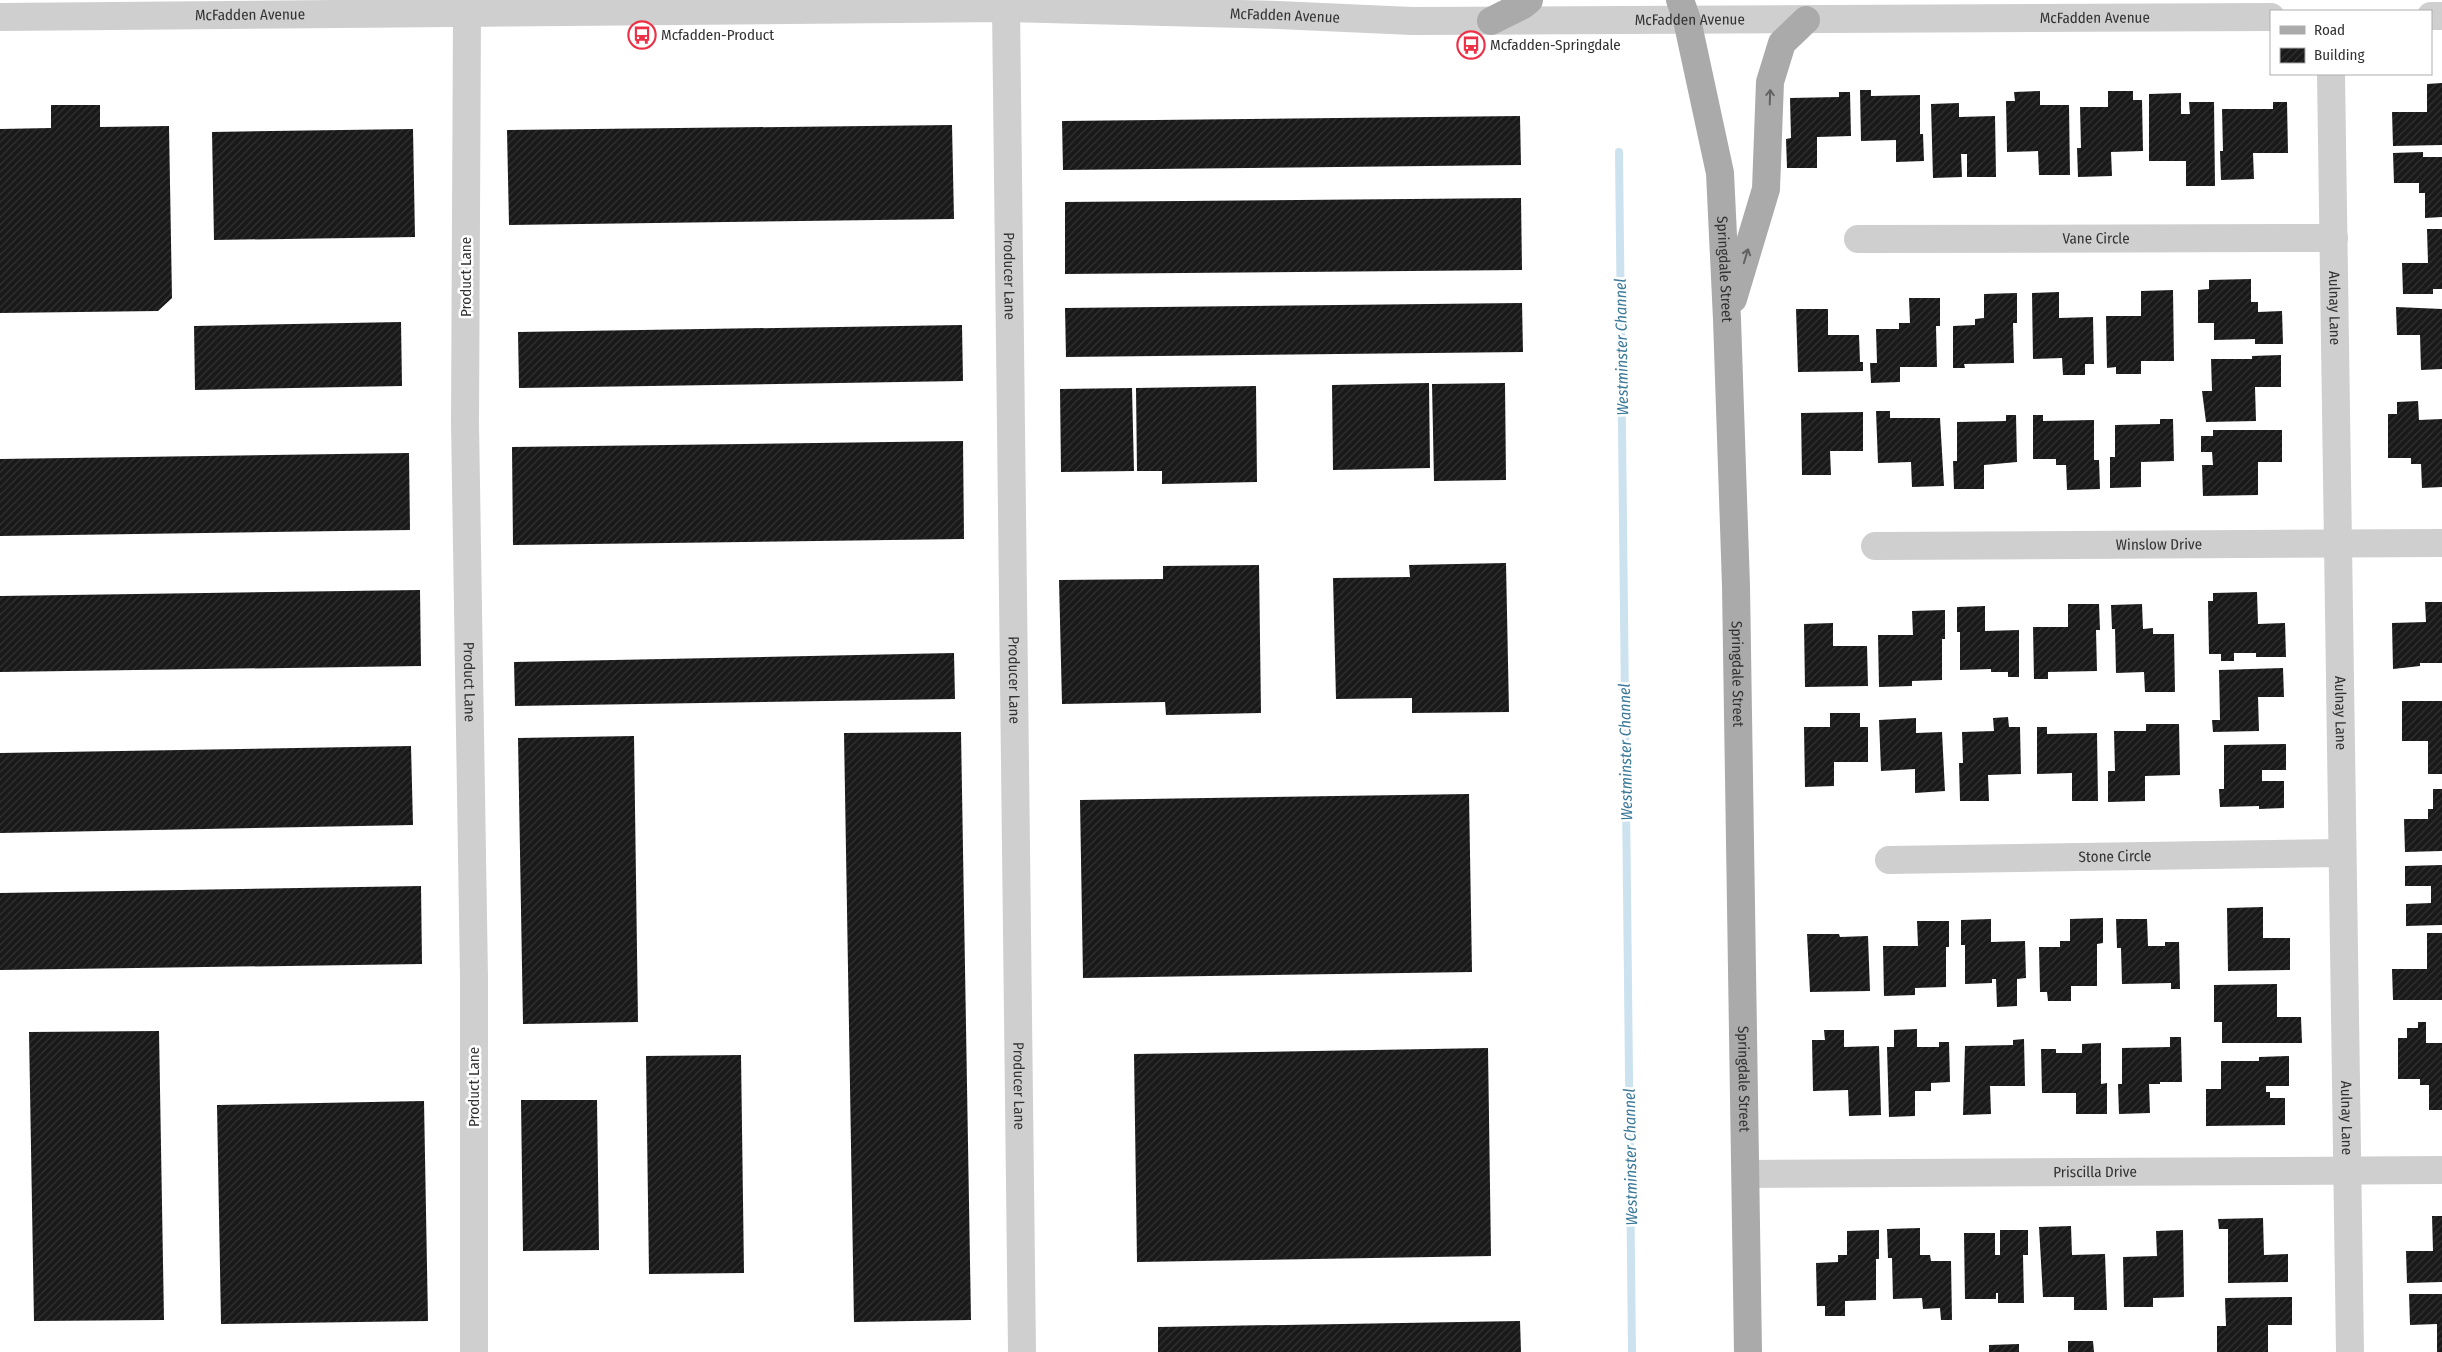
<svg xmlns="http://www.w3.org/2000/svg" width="2442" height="1352" viewBox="0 0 2442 1352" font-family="'Fira Sans Condensed',sans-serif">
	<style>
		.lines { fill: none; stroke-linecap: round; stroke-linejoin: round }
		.stream { stroke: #cce3ef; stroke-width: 8 }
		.building { fill: url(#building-hatch) }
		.minor { stroke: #cfcfcf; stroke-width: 28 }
		.major { stroke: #aaa; stroke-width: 28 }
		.oneway { stroke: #626262 }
		.labels { text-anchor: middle; stroke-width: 5; stroke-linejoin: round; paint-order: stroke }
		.street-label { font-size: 15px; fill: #323232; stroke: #fff }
		.poi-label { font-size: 15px; fill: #323232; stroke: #fff; text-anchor: start }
		.water-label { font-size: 16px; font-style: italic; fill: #3b7999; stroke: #fff }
	</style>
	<defs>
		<pattern id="building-hatch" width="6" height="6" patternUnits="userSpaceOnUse" patternTransform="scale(1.25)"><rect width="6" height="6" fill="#191919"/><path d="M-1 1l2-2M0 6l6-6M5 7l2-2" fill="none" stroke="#323232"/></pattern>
	</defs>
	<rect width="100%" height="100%" fill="#fff"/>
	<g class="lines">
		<polyline class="stream" points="1619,152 1632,1352"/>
	</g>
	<g class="building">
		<polygon points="2442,83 2442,145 2393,146 2392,112 2427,112 2427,84"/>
		<polygon points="1860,90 1871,90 1871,96 1920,95 1920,134 1923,134 1924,161 1896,162 1896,140 1861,141"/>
		<polygon points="2040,91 2040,105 2069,105 2070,175 2039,175 2038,151 2007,152 2006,101 2015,101 2014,92"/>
		<polygon points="2108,91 2133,91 2133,100 2142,100 2143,151 2111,152 2112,176 2078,177 2077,148 2081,148 2080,107 2108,107"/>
		<polygon points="1839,92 1850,92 1851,136 1817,137 1817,168 1787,168 1786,139 1791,138 1790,98 1839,97"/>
		<polygon points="2181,93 2181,114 2190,114 2189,102 2214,102 2215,186 2186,186 2186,161 2149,161 2149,94"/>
		<polygon points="2273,102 2287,102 2288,153 2253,153 2254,179 2221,180 2220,151 2223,151 2222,109 2273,109"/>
		<polygon points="1959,103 1959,117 1995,116 1996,177 1967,177 1967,154 1961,154 1962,177 1933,178 1931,104"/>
		<polygon points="51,105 100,105 100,127 169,126 172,298 158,311 0,313 0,129 51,128"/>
		<polygon points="1520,116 1521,165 1063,170 1062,121"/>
		<polygon points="952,125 954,219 509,225 507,130"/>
		<polygon points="413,129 415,237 214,240 212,132"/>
		<polygon points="2423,152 2423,157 2442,157 2442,217 2425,218 2425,193 2419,193 2419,183 2394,183 2393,153"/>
		<polygon points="1521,198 1522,270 1065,274 1065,202"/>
		<polygon points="2427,229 2442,229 2442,289 2433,289 2433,294 2403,294 2402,263 2428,263"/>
		<polygon points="2251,279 2251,302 2258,302 2258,312 2282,311 2283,344 2255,344 2255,339 2214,340 2214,323 2198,323 2198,290 2209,289 2209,280"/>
		<polygon points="2173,290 2174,361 2141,361 2141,374 2116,374 2116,367 2107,368 2106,316 2141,316 2141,291"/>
		<polygon points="2059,292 2059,318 2093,317 2094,364 2085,364 2085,375 2063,375 2062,358 2033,359 2032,293"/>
		<polygon points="2017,293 2017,323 2013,323 2014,363 1964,364 1965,368 1953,368 1953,326 1975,325 1975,319 1984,318 1984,294"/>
		<polygon points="1909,298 1940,298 1940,326 1936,326 1937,367 1900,367 1900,382 1871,383 1870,363 1877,363 1876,329 1899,329 1899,323 1910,323"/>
		<polygon points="1522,303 1523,352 1066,357 1065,308"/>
		<polygon points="2396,307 2442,309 2442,369 2421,370 2420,335 2397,335"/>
		<polygon points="1796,309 1828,309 1828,335 1859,335 1860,362 1863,362 1863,371 1798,372"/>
		<polygon points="401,322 402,386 195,390 194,326"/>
		<polygon points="962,325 963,381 519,388 518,332"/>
		<polygon points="2281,355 2281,387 2255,387 2256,421 2206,422 2202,391 2212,391 2211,359 2252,359 2252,356"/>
		<polygon points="1429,383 1430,468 1333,470 1332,385"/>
		<polygon points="1505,383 1506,480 1434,481 1432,384"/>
		<polygon points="1256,386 1257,482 1162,484 1162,471 1137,471 1136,388"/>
		<polygon points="1132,388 1134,471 1061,472 1060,389"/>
		<polygon points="2418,401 2419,420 2442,419 2442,487 2422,488 2421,464 2411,464 2411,458 2388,458 2388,414 2397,414 2397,402"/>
		<polygon points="1876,411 1890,411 1890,418 1940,418 1944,486 1912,487 1911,462 1878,463"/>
		<polygon points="1863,412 1863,451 1830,451 1831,475 1802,475 1801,413"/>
		<polygon points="2006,415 2016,415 2017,462 1984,465 1984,489 1954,489 1953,461 1957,461 1957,422 2006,421"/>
		<polygon points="2033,415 2043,415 2043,421 2094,420 2094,460 2099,460 2100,489 2067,490 2066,465 2056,465 2056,459 2033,459"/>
		<polygon points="2160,419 2173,419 2174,461 2141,462 2141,487 2110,488 2110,457 2115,457 2115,425 2160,424"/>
		<polygon points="2213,430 2282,430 2282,462 2258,462 2258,495 2203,496 2202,465 2213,465 2212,452 2201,452 2201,436 2213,436"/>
		<polygon points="963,441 964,539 513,545 512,447"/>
		<polygon points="409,453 410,530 0,536 0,459"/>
		<polygon points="1506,563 1509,712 1412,713 1412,698 1336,699 1333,578 1410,577 1409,565"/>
		<polygon points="1259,565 1261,713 1166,715 1165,702 1062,704 1059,580 1163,579 1163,566"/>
		<polygon points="420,590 421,666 0,672 0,596"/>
		<polygon points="2257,592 2258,624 2285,623 2286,657 2256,657 2256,653 2234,653 2234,661 2221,661 2221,654 2209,654 2208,601 2213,601 2213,593"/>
		<polygon points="2425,602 2442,602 2442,663 2420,663 2420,666 2393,669 2392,623 2426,622"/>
		<polygon points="2068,604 2099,604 2100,630 2096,630 2097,671 2048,672 2048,679 2034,679 2033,627 2068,627"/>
		<polygon points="2142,604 2143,629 2153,628 2153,634 2174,634 2175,692 2145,692 2144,672 2116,673 2115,629 2112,629 2111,605"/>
		<polygon points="1985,606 1985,631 2019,630 2019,677 2008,677 2008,672 1991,672 1991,669 1960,670 1960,632 1957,632 1957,607"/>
		<polygon points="1945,610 1945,639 1942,639 1942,680 1912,681 1912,686 1879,687 1878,635 1913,635 1912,611"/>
		<polygon points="1833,623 1833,646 1867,646 1868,686 1805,687 1804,624"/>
		<polygon points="954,653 955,699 515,706 514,662"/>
		<polygon points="2283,668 2284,697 2258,697 2259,731 2213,732 2212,720 2220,720 2219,670"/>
		<polygon points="2402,701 2442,701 2442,774 2428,774 2428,741 2402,741"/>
		<polygon points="1830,713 1860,713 1860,727 1868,727 1868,762 1834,762 1834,786 1805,787 1804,727 1830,727"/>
		<polygon points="2008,717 2009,727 2020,727 2021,774 1988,775 1989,801 1960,801 1959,763 1963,763 1962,732 1994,731 1993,718"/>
		<polygon points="1916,718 1916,733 1942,732 1945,791 1915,793 1915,769 1881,771 1879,720"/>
		<polygon points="2146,724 2179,724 2180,775 2145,776 2145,801 2108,802 2108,771 2115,771 2114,731 2146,731"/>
		<polygon points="2037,727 2047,727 2047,734 2097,733 2098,801 2072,801 2072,773 2037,774"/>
		<polygon points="961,732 971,1320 854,1322 844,733"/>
		<polygon points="634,736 638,1022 523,1024 518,738"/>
		<polygon points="2286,744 2286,770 2262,770 2262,781 2284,781 2284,808 2259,809 2259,806 2220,807 2219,789 2224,789 2224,745"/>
		<polygon points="411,746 413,825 0,833 0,753"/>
		<polygon points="2433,789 2442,789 2442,851 2405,852 2404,819 2428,819 2428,809 2433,809"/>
		<polygon points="1469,794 1472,972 1083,978 1080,800"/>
		<polygon points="2442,865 2442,925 2406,926 2406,904 2431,903 2431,886 2405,886 2405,866"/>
		<polygon points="421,886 422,964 0,970 0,893"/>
		<polygon points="2263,907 2263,938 2290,938 2290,970 2228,971 2227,908"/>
		<polygon points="2103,918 2103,943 2097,944 2097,986 2071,986 2071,1001 2048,1001 2047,992 2040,992 2039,947 2060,947 2060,941 2070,941 2070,919"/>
		<polygon points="1991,919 1991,942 2025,941 2026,978 2017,979 2017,1006 1997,1007 1996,979 1992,979 1992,983 1965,984 1965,945 1961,945 1961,920"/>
		<polygon points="2116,919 2147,919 2148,946 2165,946 2165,942 2179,942 2180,989 2171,989 2171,983 2122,984 2121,948 2117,948"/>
		<polygon points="1917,921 1949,921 1949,947 1946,947 1946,987 1915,988 1915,995 1884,996 1883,946 1918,946"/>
		<polygon points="2427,933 2442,933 2442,1000 2393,1000 2392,969 2427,969"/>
		<polygon points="1807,934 1839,934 1840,937 1868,936 1870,991 1810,992"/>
		<polygon points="2277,984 2277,1017 2301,1017 2302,1043 2222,1043 2222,1022 2214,1022 2214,985"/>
		<polygon points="2418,1022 2426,1022 2426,1043 2442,1043 2442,1110 2429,1110 2429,1085 2420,1085 2420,1079 2398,1079 2398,1038 2407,1038 2407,1028 2418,1028"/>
		<polygon points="1917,1029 1917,1047 1939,1047 1939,1042 1949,1042 1950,1082 1931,1083 1931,1091 1915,1091 1915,1116 1889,1117 1887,1047 1894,1047 1894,1030"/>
		<polygon points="1824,1030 1844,1030 1844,1047 1879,1046 1881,1115 1849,1116 1848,1090 1813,1091 1812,1040 1825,1040"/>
		<polygon points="159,1031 164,1320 34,1321 29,1032"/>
		<polygon points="2170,1037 2181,1037 2182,1082 2160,1082 2160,1084 2149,1084 2150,1113 2119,1114 2118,1084 2122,1084 2122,1048 2170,1047"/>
		<polygon points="2024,1039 2025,1086 1990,1086 1991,1114 1963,1115 1965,1046 2013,1045 2013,1040"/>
		<polygon points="2101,1043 2101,1084 2107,1083 2107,1114 2076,1114 2076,1093 2042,1093 2041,1049 2056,1049 2056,1053 2082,1053 2082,1044"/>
		<polygon points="1488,1048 1491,1256 1137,1262 1134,1054"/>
		<polygon points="741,1055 744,1273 649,1274 646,1056"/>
		<polygon points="2289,1056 2289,1086 2266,1086 2266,1092 2270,1092 2270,1098 2285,1098 2285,1125 2206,1126 2206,1089 2221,1089 2221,1061 2259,1061 2259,1057"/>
		<polygon points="521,1100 597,1100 599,1250 523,1251"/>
		<polygon points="424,1101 428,1321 221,1324 217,1105"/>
		<polygon points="2432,1216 2442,1216 2442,1282 2407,1283 2406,1251 2433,1251"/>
		<polygon points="2263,1218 2264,1255 2288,1254 2288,1282 2228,1283 2228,1229 2219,1229 2218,1219"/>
		<polygon points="2071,1226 2072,1255 2105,1254 2107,1310 2074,1310 2074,1297 2043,1297 2039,1227"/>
		<polygon points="1920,1228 1920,1255 1930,1255 1931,1261 1951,1261 1952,1320 1941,1320 1940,1308 1923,1309 1922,1298 1893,1299 1892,1258 1888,1258 1887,1229"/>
		<polygon points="1879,1230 1879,1259 1876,1259 1876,1300 1845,1301 1845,1316 1825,1316 1825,1306 1817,1306 1816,1263 1838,1262 1838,1255 1847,1255 1847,1231"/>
		<polygon points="2000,1230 2028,1230 2028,1255 2023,1255 2024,1303 1998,1303 1998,1293 1996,1293 1996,1299 1965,1299 1964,1233 1995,1233 1995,1255 2000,1255"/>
		<polygon points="2183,1230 2184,1297 2153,1298 2153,1307 2124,1307 2123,1257 2157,1256 2156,1231"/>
		<polygon points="2409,1294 2442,1294 2442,1352 2437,1352 2437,1324 2410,1325"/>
		<polygon points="2292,1297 2292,1325 2268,1325 2268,1352 2217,1352 2217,1326 2226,1326 2225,1298"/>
		<polygon points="1520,1321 1521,1352 1158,1352 1158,1327"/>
		<polygon points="2068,1341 2093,1341 2094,1352 2068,1352"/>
		<polygon points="2019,1344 2019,1352 1989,1352 1989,1345"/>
	</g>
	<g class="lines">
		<g class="minor">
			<path id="s1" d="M1006,8L1022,1352"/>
			<path id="s2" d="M467,12L465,423L474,978V1352"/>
			<polyline points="2431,16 2442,16"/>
			<path id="s3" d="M0,17L1006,8L1278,15L1412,21L2271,17"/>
			<path id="s4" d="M2331,74L2350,1352"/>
			<path id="s5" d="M1858,239L2334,238"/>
			<path id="s6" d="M1875,546L2442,543"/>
			<path id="s7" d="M1889,860L2342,853"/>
			<path id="s8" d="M1747,1174L2442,1170"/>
		</g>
		<g class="major">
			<path id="s9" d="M1680,0L1687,20L1720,173L1727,319L1736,586L1748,1352"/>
			<polyline points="1491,21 1523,5 1529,0"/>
			<polyline points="1733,299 1766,189 1770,82 1782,43 1806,20"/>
		</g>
	</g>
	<defs><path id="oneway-shaft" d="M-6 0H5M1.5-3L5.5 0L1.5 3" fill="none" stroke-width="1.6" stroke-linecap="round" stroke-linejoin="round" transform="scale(1.25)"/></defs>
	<g class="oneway">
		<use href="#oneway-shaft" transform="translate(1770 97) rotate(-88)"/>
		<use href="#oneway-shaft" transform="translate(1746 256) rotate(-73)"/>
	</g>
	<defs>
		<g id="bus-ring" transform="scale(1.4375)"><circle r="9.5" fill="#fff" stroke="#ed3046" stroke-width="1.5"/><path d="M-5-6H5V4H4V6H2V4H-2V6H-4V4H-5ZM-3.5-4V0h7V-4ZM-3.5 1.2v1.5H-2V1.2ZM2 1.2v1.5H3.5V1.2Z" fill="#ed3046"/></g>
	</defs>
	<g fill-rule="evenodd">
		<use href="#bus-ring" x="642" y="35"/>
		<use href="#bus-ring" x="1471" y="45"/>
	</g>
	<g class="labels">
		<g class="street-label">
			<text dy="5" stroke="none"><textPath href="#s3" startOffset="250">McFadden Avenue</textPath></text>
			<text dy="5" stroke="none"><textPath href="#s3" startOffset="1285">McFadden Avenue</textPath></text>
			<text dy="5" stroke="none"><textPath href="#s3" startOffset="2095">McFadden Avenue</textPath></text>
			<text dy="5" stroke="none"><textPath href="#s3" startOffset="1690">McFadden Avenue</textPath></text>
			<text dy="5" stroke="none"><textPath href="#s5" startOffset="238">Vane Circle</textPath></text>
			<text dy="5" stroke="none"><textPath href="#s9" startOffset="274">Springdale Street</textPath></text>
			<text dy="5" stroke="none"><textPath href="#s1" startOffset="268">Producer Lane</textPath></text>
			<text transform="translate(466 277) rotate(-90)" y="5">Product Lane</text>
			<text dy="5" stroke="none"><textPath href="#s4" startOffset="234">Aulnay Lane</textPath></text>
			<text dy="5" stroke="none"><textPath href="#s6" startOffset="284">Winslow Drive</textPath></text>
			<text dy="5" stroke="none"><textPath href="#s9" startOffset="679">Springdale Street</textPath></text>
			<text dy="5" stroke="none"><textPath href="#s1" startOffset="672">Producer Lane</textPath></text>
			<text dy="5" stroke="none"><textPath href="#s2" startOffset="670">Product Lane</textPath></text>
			<text dy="5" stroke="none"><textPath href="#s4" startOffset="639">Aulnay Lane</textPath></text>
			<text dy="5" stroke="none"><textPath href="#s7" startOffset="226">Stone Circle</textPath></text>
			<text dy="5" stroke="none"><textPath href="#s9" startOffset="1084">Springdale Street</textPath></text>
			<text dy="5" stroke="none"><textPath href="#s1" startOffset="1078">Producer Lane</textPath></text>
			<text transform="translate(474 1087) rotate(-90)" y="5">Product Lane</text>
			<text dy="5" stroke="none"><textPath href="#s4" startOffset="1044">Aulnay Lane</textPath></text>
			<text dy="5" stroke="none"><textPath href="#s8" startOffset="348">Priscilla Drive</textPath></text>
		</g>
		<g class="poi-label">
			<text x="661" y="40">Mcfadden-Product</text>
			<text x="1490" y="50">Mcfadden-Springdale</text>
		</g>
		<g class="water-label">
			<text transform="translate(1621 347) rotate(-91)" y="6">Westminster Channel</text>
			<text transform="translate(1625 752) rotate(-91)" y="6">Westminster Channel</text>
			<text transform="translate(1630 1157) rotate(-91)" y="6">Westminster Channel</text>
		</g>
	</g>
	<rect x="2270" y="10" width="162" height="65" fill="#ffffff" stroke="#adadad"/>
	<rect x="2280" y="26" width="25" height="8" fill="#aaaaaa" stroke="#adadad"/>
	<text x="2314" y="35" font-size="15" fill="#323232">Road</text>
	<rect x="2280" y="48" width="25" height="15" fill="url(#building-hatch)" stroke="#adadad"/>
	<text x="2314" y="60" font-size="15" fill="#323232">Building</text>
</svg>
